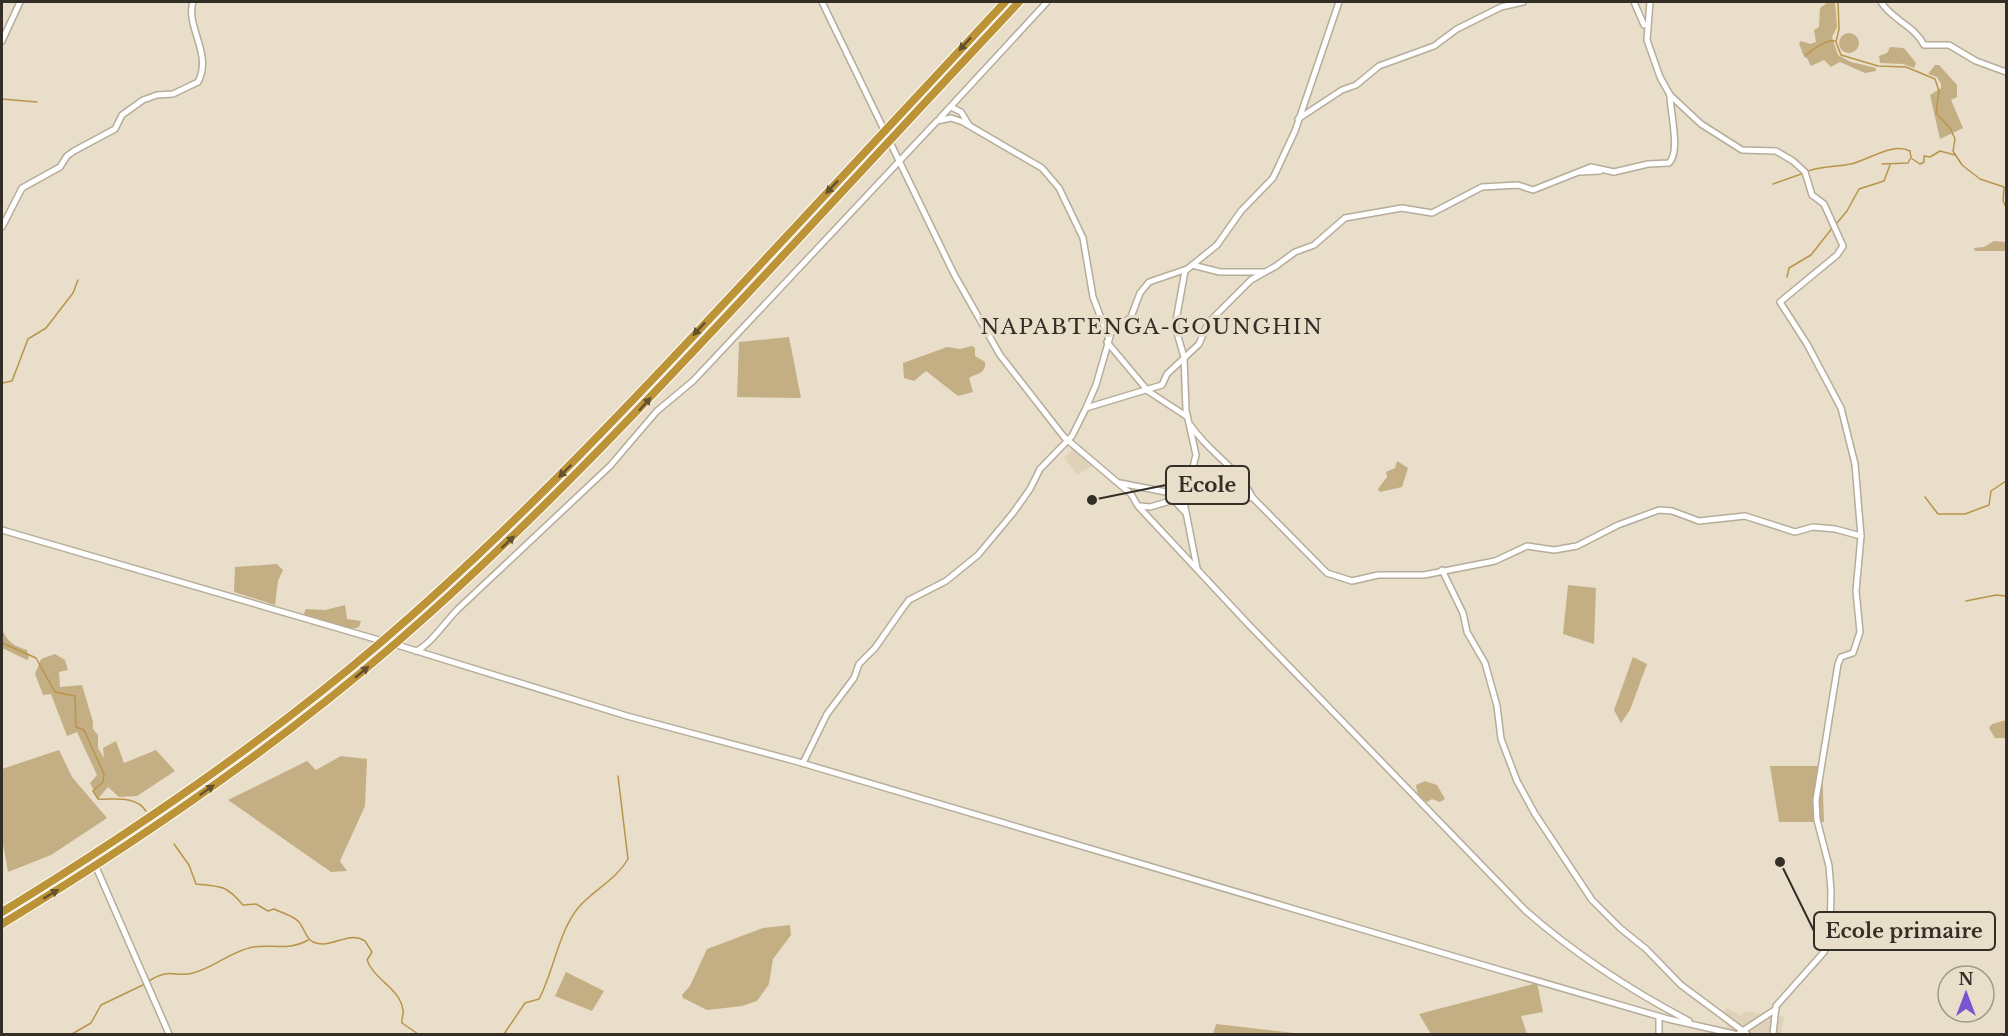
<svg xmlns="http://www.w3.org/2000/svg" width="2008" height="1036" viewBox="0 0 2008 1036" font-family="'Libre Baskerville',serif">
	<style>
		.built { fill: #dfd2b8 }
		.green { fill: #c4ae84 }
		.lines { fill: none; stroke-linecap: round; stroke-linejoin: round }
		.stream { stroke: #b9954b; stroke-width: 1.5 }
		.minor-casing { stroke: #b6ac9a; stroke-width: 8 }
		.highway-casing { stroke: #fff; stroke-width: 10 }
		.minor { stroke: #fff; stroke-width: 5 }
		.highway { stroke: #bd9338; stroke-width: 8 }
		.oneway { fill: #63522d }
		.labels { text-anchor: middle; stroke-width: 6; stroke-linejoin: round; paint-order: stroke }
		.quarter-label { font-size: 21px; letter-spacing: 1.5px; fill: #332f27; stroke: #e8deca }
		.leader { fill: none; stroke: #332f27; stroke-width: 2 }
		.callout-dot { fill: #332f27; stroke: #e8deca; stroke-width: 2 }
		.callout { fill: #e8deca; stroke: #332f27; stroke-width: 2 }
		.callout-label { font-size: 20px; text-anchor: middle; font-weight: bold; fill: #332f27 }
	</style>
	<rect width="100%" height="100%" fill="#e8deca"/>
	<g class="built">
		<polygon points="1075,446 1095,464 1077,475 1064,458"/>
		<polygon points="1726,1008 1742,1016 1744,1011 1784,1017 1781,1034 1725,1034 1728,1019 1723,1015"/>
	</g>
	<g class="green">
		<polygon points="1828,2 1835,2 1837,27 1832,37 1838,55 1851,62 1876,68 1876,71 1865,73 1840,62 1831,67 1824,60 1811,66 1807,58 1804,57 1799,43 1801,41 1810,44 1816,42 1814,30 1819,27 1820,8"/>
		<circle cx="1849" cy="43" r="10"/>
		<polygon points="1890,47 1904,48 1916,63 1914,68 1903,64 1880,63 1879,56 1887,53"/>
		<polygon points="1935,65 1939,65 1957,85 1957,97 1951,100 1963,128 1940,139 1930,95 1941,88 1941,84 1937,77 1928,74"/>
		<polygon points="1994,241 2006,242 2006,251 1975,251 1974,248 1984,247"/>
		<polygon points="789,337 801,398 737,397 739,342"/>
		<path d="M972,346L975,348V356L985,362C986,374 977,373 969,378L973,392L958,396L926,371L914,381L904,378L903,363L947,347L960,349Z"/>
		<polygon points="1397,461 1408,468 1402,487 1380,492 1378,489 1387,477 1386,472 1395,468"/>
		<polygon points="277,564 283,570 278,581 275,605 234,592 235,567"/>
		<polygon points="1568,585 1596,588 1594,644 1563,634"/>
		<polygon points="345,605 347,619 361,621 359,627 351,629 305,616 304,613 306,609 325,610"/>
		<path d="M2,629C7,642 14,646 27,650L29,658L27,660L2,648Z"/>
		<polygon points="55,654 65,660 68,670 59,672 60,687 82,685 93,722 93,729 98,735 98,748 104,758 103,748 116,741 124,763 156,750 175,771 137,796 119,797 108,787 98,799 90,783 97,775 77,732 67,736 51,694 43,695 35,674 41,659"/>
		<polygon points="1633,657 1647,664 1630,710 1621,723 1614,710"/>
		<polygon points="2006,720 2006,738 1995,738 1989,728 1992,724"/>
		<polygon points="59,750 72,777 107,818 51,855 8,872 2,838 2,769"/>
		<polygon points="341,756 367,759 365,806 340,861 347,871 331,872 228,800 307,761 316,770"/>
		<polygon points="1770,766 1822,766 1824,822 1779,822"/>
		<polygon points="1425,781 1437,785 1445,799 1440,802 1432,799 1427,802 1418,796 1416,785"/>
		<polygon points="790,925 791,935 773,959 769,984 757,1001 742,1006 707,1010 683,998 682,995 690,986 707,949 763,928"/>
		<polygon points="566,972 604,991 592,1011 555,996"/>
		<polygon points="1537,983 1543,1012 1521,1016 1527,1034 1431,1034 1419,1014"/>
		<polygon points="1216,1024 1303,1034 1213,1034"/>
	</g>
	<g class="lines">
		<g class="stream">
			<polyline points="1838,2 1839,29 1836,42 1841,55 1878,66 1906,67 1935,79 1939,91 1936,113 1950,128 1955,139 1953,151 1962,165 1980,179 2004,187 2003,201 2006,207"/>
			<path d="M1806,55C1813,49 1827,39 1835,41"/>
			<polyline points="2,99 37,102"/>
			<polyline points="1882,164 1908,163 1910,159"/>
			<path d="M1808,171C1822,166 1836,167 1851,164C1868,160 1893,142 1910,151L1911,158L1920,164L1924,162V156L1930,157L1940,151L1955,155"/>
			<polyline points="1773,184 1804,173"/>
			<polyline points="1836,224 1847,211 1859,189 1884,181 1890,165"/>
			<polyline points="1787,277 1789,268 1811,255 1833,227"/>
			<polyline points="2,383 12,381 28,339 46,328 73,293 78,280"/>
			<polyline points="1925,497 1938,514 1965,514 1989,505 1991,491 2006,481"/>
			<polyline points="1966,601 1996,595 2006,596"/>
			<path d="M2,643L36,658L55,692L75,696L76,727L84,730L104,774L103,782L93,791L98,799C115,800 135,795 146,811"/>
			<path d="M174,844L189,865L196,884C221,886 226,885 243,905L256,904L268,911L274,909C282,913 294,916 299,922C304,928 306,939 313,942C331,950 347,930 365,941L372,952L367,960C374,980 400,988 403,1010C404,1015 401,1019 402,1023L418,1034"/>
			<path d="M149,981C171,967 175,978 193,973C214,968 231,951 253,947C273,944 289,951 308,940"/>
			<polyline points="72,1034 91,1023 101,1005 145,984"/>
			<path d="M504,1034L525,1003L539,999C554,971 558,933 578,908C593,890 616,880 628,859L618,776"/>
		</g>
		<g class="minor-casing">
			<g id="minor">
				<path d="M822,2L954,274L1000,355L1064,437L1131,494L1138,506L1249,625L1526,911C1576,955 1630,990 1689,1021"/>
				<polyline points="1634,2 1644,25"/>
				<polyline points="1650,2 1647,40 1660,77 1670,95 1701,124 1742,150 1776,151 1793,161 1805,172 1812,195 1824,204 1843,246 1837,255 1780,302 1807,344 1841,408 1855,464 1861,536 1856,591 1860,632 1853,653 1841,657 1838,664 1816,800 1817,820 1829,866 1831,891 1830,936 1824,952 1776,1006 1773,1034"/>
				<path d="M1881,2C1892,20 1914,25 1924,45H1949L1976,61L2006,72"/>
				<polyline points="2,41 20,2"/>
				<polyline points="951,107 961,112 969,125"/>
				<polyline points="940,118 1047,2"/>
				<polyline points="1298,119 1342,90 1356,85 1379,66 1434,46 1457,29 1501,7 1523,2"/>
				<polyline points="1580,172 1600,171"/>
				<path d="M2,227L22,188L60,167L67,156L74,151L115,129L122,115L143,100L157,95L173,94L198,82C213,54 185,26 193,2"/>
				<polyline points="1192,265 1220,272 1263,272"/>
				<polyline points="1107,342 1148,391 1186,416"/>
				<polyline points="1086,408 1096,385 1111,333 1131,317 1140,293 1149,282 1187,269"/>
				<path d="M1191,426C1212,456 1235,464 1253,498"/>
				<polyline points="1120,483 1166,492 1185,512"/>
				<polyline points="1140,506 1150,507 1170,501 1200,501 1237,496 1253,498 1327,573 1352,581 1378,575 1424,575 1495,561 1527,546 1554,550 1577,546 1618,525 1659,510 1672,511 1699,521 1745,516 1795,532 1813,527 1835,529 1861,536"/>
				<polyline points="2,530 382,641"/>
				<polyline points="1197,568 1184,502 1196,455 1186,410 1184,357 1175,326 1185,271 1217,245 1241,211 1273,178 1295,131 1339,2"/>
				<polyline points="1442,570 1463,613 1467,632 1485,663 1497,706 1501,739 1517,781 1535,814 1592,900 1620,928 1646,949 1681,985 1747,1034"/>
				<polyline points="394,644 627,716 795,761 1476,963 1668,1019 1734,1034"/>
				<path d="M416,651C431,644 445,622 458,609L610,466L657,411L693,381L937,121L951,118L963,122L1042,168L1059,188L1083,238L1093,297L1108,337"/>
				<path d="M803,763L827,714L854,678L859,664L875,648L903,608L909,600L946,581L978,555L1013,513L1030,489L1040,469L1072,436L1086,408L1162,385L1167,374L1199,344L1208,323L1251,280L1276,266L1295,252L1314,245L1345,218L1402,208L1432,213L1482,187L1518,185L1533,190L1591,167L1614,172L1648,164L1669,163C1681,152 1670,112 1670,95"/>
				<polyline points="96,867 169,1034"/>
				<polyline points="1659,1034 1659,1017"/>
				<polyline points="1738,1034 1776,1009"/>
			</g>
		</g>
		<g class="highway-casing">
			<g id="highway">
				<path d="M2,912C134,831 262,744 380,643C505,536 618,417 730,297C822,198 914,100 1005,2"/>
				<path d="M2,924C140,840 274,749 396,643C523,533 636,413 750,291C840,194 929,98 1019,2"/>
			</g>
		</g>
		<use href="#minor" class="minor"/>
		<use href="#highway" class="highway"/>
	</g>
	<defs><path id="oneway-solid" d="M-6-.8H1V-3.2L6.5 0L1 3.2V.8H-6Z" transform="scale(1.5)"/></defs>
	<g class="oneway">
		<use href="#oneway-solid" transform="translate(965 44) rotate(133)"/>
		<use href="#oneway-solid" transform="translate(832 187) rotate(133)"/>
		<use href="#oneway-solid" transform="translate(699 329) rotate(133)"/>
		<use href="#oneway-solid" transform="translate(645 404) rotate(-48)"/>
		<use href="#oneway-solid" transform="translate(565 471) rotate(135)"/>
		<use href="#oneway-solid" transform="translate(508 542) rotate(-43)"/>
		<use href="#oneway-solid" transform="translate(362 672) rotate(-40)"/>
		<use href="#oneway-solid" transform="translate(207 790) rotate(-35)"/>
		<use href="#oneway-solid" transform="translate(51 894) rotate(-31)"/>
	</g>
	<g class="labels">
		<g class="quarter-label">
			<text x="1152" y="334">NAPABTENGA-GOUNGHIN</text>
		</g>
	</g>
	<path class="leader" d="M1092 500L1166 485M1780 862L1814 931"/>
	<g class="callout-dot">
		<circle cx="1092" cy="500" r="6"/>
		<circle cx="1780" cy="862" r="6"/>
	</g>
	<g class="callout">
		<rect x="1166" y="466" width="83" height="38" rx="6"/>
		<rect x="1814" y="912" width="181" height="38" rx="6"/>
	</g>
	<g class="callout-label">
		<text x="1207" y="492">Ecole</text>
		<text x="1904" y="938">Ecole primaire</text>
	</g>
	<rect width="2008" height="1036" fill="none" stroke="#332f27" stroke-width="6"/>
	<g transform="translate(1966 994)"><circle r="28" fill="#e8deca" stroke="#a09889" stroke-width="1.5"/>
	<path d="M0-4.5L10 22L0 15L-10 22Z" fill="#7955cf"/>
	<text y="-9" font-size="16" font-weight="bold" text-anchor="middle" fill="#332f27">N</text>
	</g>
</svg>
